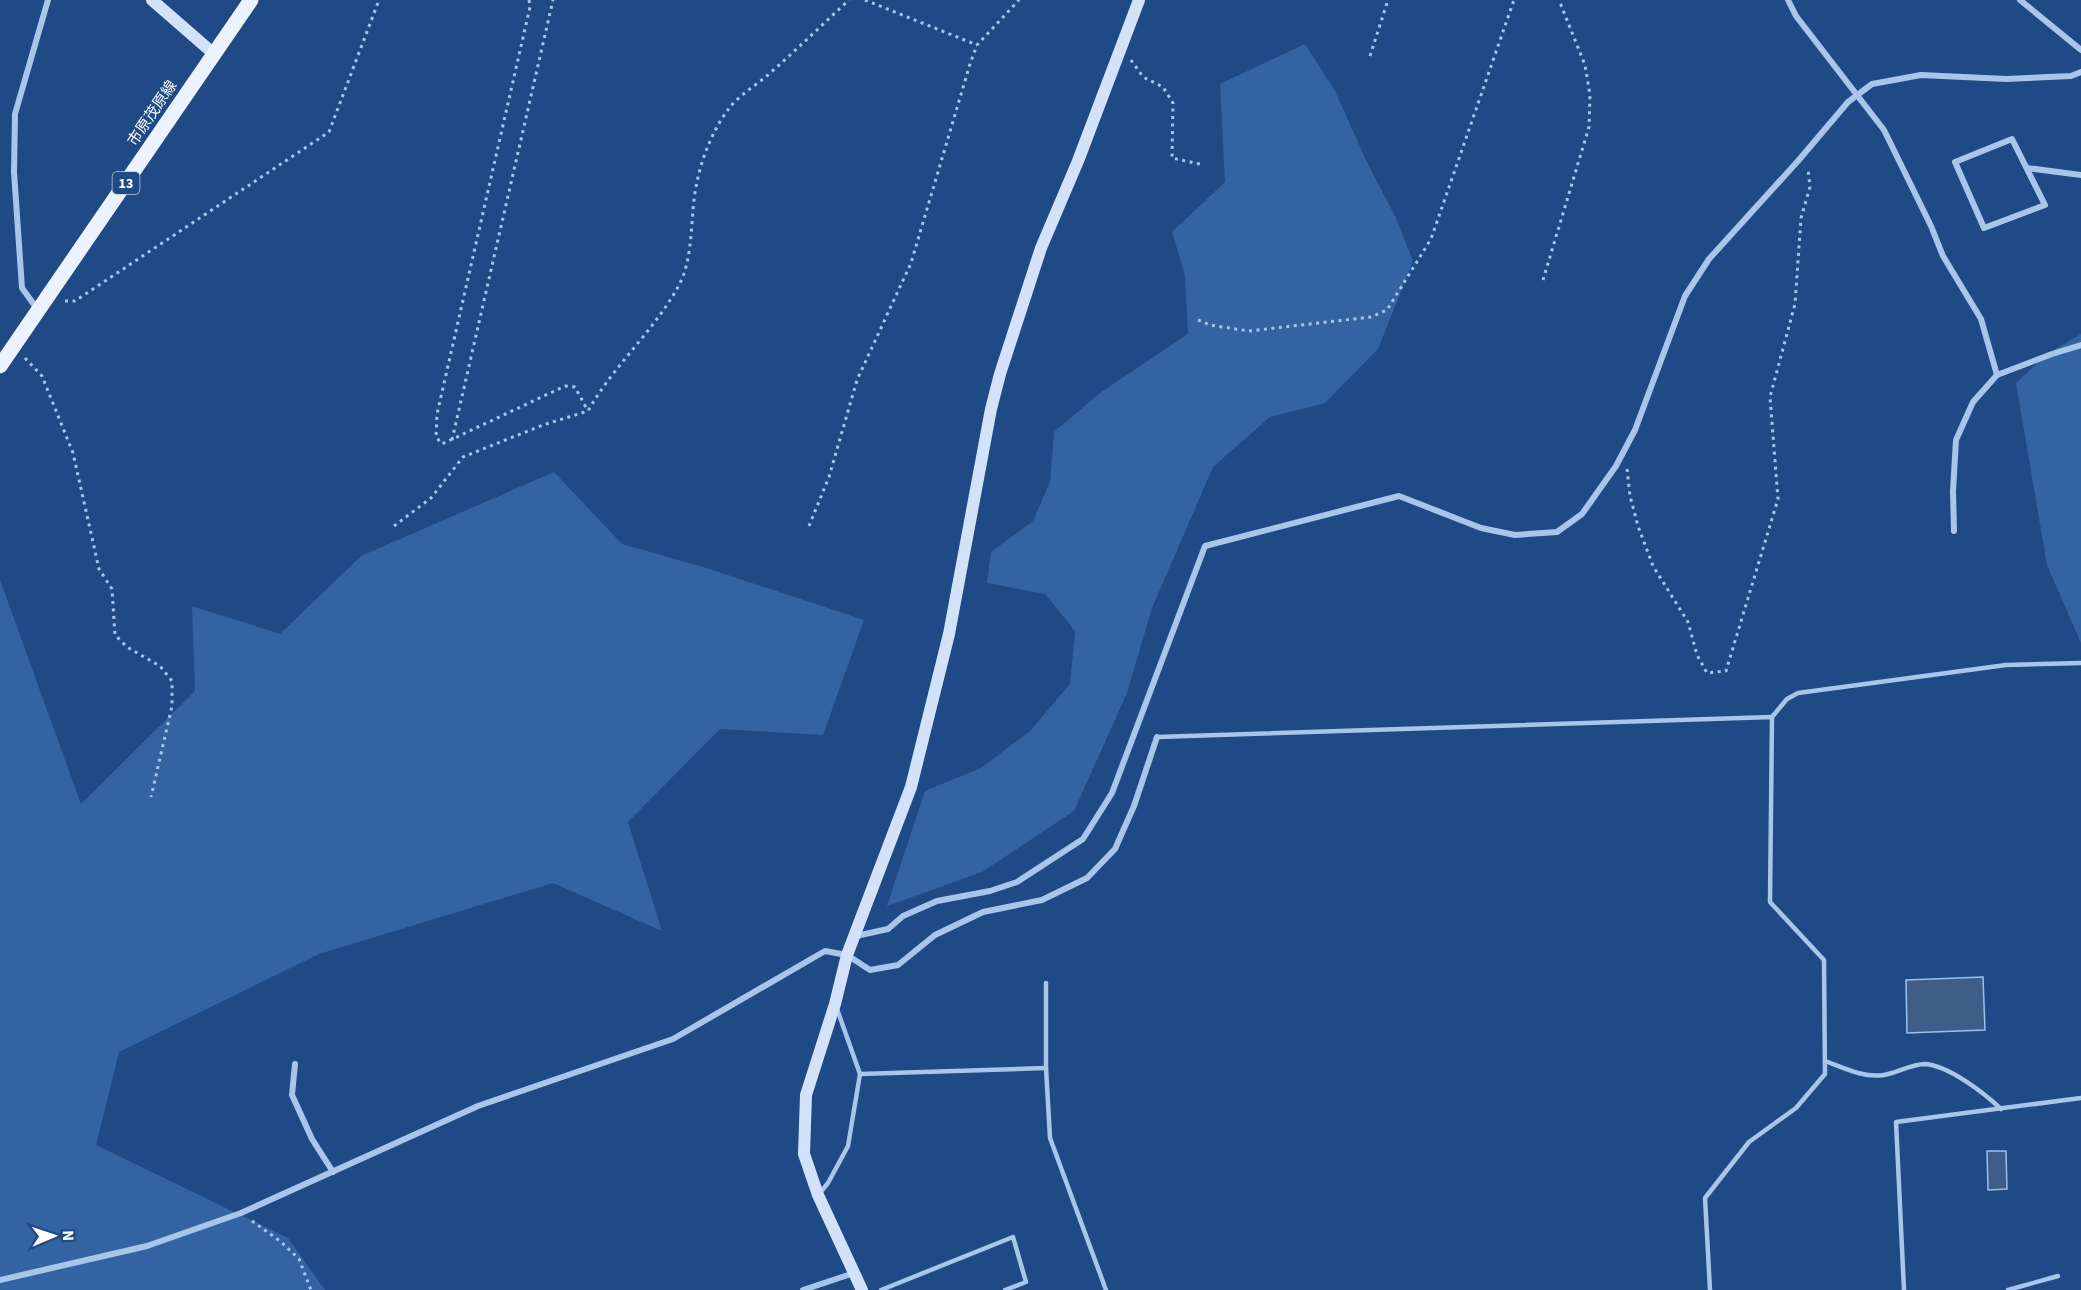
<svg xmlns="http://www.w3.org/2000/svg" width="2081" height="1290" viewBox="0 0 2081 1290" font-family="'Source Sans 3','Noto Sans JP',sans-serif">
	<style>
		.green { fill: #3363a3 }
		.water { fill: #3e5e89; stroke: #9cbfeb; stroke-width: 1.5 }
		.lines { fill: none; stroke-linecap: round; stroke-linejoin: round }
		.path { stroke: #a8c5ea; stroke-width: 3; stroke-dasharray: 3 4.5; stroke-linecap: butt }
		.lane { stroke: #a8c5ea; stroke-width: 4.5 }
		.street { stroke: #a8c5ea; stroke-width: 6 }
		.secondary { stroke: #d3e2f8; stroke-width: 12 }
		.primary { stroke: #ecf3fe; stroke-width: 15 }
		.labels { text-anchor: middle; stroke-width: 5; stroke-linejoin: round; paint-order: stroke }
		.shield { fill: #1f4a86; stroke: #bcc9db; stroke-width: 1.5 }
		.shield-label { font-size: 14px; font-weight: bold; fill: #fff }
		.street-label { font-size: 15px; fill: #fff; stroke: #1f4a86 }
	</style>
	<rect width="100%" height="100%" fill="#1f4a86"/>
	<g class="green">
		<polygon points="1305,44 1335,91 1366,160 1396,218 1413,261 1378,349 1325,403 1270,417 1213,467 1152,608 1127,693 1074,811 982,872 887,906 925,791 981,768 1030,731 1070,684 1075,631 1045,594 987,583 991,552 1033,521 1050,482 1054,432 1100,393 1188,334 1185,275 1172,232 1225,182 1220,84"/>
		<polygon points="2081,334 2081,643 2047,565 2016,383 2047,354"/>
		<polygon points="554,472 622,544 710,569 864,620 823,735 720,729 628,822 662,931 553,883 319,954 119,1052 96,1145 288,1238 325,1290 0,1290 0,580 81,804 195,691 192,606 280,634 361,556"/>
	</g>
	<g class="water">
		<polygon points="1983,977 1985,1030 1907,1033 1906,980"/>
		<polygon points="1987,1151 2006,1151 2007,1189 1988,1190"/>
	</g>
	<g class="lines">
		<g class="path">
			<polyline points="529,0 530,7 437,414 436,437 442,444 565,386 575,387 588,411"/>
			<polyline points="865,0 977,45"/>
			<polyline points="1370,56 1388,0"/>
			<polyline points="1131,60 1143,77 1163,87 1173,103 1172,158 1204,165"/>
			<polyline points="1543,280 1589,127 1590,95 1585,65 1559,0"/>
			<polyline points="65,301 75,301 329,132 379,0"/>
			<polyline points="1198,320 1210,325 1249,331 1371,317 1387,310 1431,239 1514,0"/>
			<polyline points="25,358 42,376 73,453 99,569 112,589 115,635 127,647 160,666 172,681 172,706 151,797"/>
			<polyline points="452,440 553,0"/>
			<polyline points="1627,469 1630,496 1638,526 1653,566 1688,622 1697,655 1707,673 1726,671 1778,499 1770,397 1795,304 1801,218 1810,187 1808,169"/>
			<path d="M394,526L431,498L463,457L543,425L588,411C613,366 655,330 679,285C694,257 690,217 696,187C701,159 713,129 730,107C740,95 756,85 768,75C796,50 822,25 849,0"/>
			<polyline points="809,526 829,477 857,380 911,263 970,64 977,45 1019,0"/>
			<polyline points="252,1221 280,1241 299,1259 311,1290"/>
		</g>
		<g class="lane">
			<polyline points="1772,717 1787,699 1798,693 2006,665 2081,663"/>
			<polyline points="1157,737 1772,717 1770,902 1824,960 1825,1074 1796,1108 1749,1142 1705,1198 1710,1290"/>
			<polyline points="1046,983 1046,1068 1050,1138 1106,1290"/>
			<polyline points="837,1009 860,1074 1046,1068"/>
			<path d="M1825,1061C1844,1068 1863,1078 1884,1075C1897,1073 1911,1064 1925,1064C1949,1066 1983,1092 2001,1109"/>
			<polyline points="819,1194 828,1183 848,1146 860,1074"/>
			<polyline points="881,1290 1013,1237 1026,1282 1005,1290"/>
			<polyline points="1904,1290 1896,1122 2081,1098"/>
			<polyline points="2008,1290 2058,1276"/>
		</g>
		<g class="street">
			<polyline points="1788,0 1796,16 1884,130 1931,226 1943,256 1981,319 1997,375"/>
			<polyline points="2020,0 2081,50"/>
			<polygon points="2012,139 2045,205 1984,228 1955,162"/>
			<polyline points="2027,168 2081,175"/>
			<polyline points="38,310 22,288 14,172 15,114 48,0"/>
			<polyline points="1954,531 1953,491 1956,440 1973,402 1997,375 2052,354 2081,345"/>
			<polyline points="856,936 888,929 903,916 937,901 990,891 1017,882 1083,839 1112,793 1205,546 1399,496 1481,528 1515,535 1557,532 1582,514 1616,466 1635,430 1685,296 1709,259 1798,161 1848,102 1872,84 1921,75 2006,79 2071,76 2081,72"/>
			<polyline points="295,1064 292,1095 312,1139 333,1172"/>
			<polyline points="0,1280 147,1246 241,1213 478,1106 673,1039 825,951 847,955 870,970 898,965 935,935 983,912 1042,900 1087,878 1115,849 1134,806 1157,737"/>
			<polyline points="803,1290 854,1273"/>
		</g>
		<g class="secondary">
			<polyline points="152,0 214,54"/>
			<polyline points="862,1290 818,1195 804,1154 806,1095 835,1004 847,955 911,787 949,634 991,409 1000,374 1041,248 1078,161 1139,0"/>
		</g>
		<polyline class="primary" points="0,366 251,0"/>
	</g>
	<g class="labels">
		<rect class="shield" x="112.5" y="172" width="27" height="22" rx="4.5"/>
		<g class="shield-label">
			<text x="126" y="188">13</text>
		</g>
		<g class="street-label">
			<text transform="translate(152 113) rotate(-56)" y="5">市原茂原線</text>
		</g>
	</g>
	<g transform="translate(54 1236) rotate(88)" stroke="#1f4a86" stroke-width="4.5" paint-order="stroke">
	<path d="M0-4.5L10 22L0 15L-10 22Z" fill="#ffffff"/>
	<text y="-9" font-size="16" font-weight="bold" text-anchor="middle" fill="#ffffff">N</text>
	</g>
</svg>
